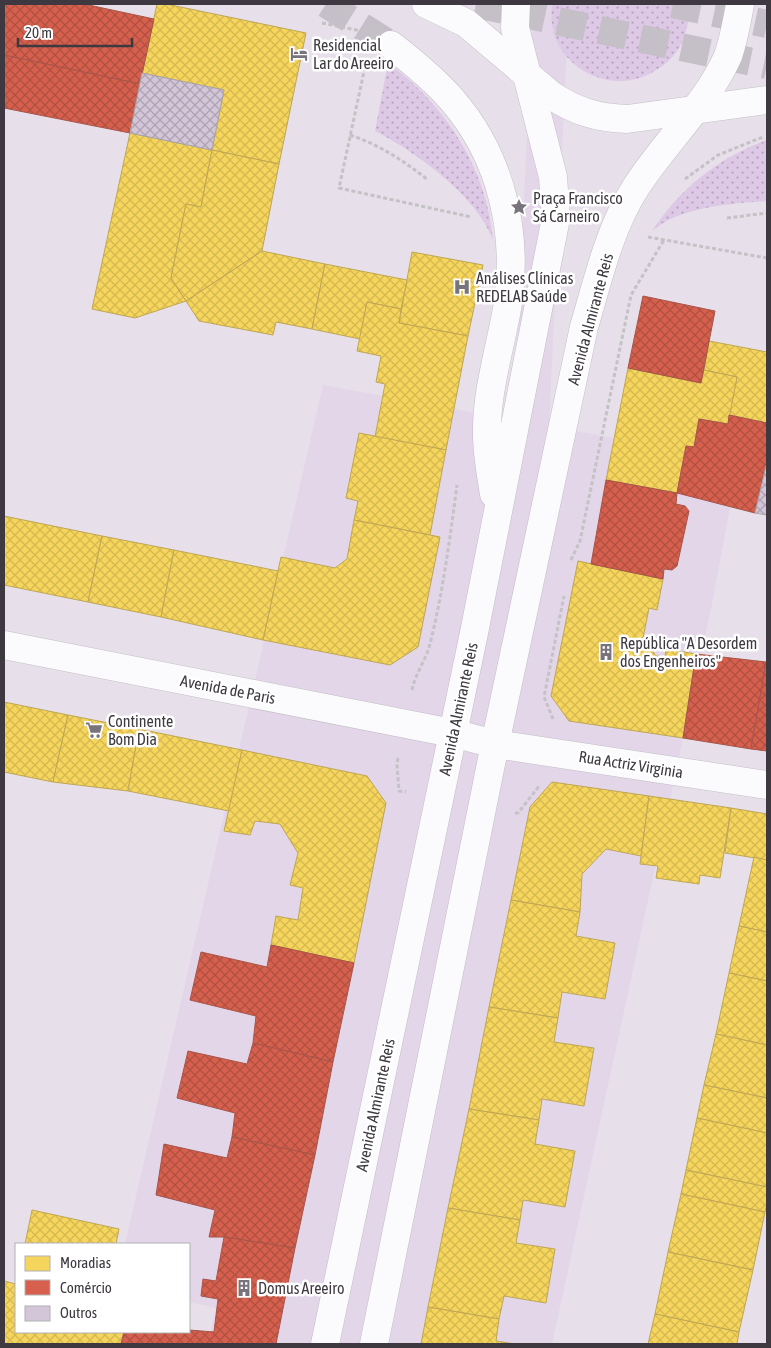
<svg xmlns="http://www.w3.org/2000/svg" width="771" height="1348" viewBox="0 0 771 1348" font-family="'Asap Condensed',sans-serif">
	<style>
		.built { fill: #e2d6e8 }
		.grass { fill: url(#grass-dots) }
		.homes { fill: url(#homes-cross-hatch); stroke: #bfa654 }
		.shops { fill: url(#shops-cross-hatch); stroke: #a85449 }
		.building { fill: url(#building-cross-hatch); stroke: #aaa5ac }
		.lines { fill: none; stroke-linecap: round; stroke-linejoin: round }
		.major-tunnel { stroke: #c5bfc8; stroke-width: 28; stroke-dasharray: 28 14; stroke-linecap: butt }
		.minor-casing { stroke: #c3bec5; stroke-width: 29 }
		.major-casing { stroke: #c3bec5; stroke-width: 29 }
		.path { stroke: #c4c2c5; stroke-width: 3; stroke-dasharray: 4 2.5; stroke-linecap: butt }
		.minor { stroke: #fbfafc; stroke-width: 28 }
		.major { stroke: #fbfafc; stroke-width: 28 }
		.labels { text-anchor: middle; stroke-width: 5; stroke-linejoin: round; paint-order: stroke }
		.poi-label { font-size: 16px; fill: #3e3940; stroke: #fff; text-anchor: start }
		.street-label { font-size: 16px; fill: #3e3940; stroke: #fff }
	</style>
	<defs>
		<pattern id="grass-dots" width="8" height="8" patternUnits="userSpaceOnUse" patternTransform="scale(1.25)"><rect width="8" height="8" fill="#ddc8e6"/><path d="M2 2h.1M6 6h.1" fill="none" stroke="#b5a3bc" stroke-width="1.8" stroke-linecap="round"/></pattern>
		<pattern id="homes-cross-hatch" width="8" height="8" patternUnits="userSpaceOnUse" patternTransform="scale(1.25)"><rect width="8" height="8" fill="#f6d55c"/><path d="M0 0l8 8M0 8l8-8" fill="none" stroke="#d4b851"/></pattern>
		<pattern id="shops-cross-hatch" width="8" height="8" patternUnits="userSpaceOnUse" patternTransform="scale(1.25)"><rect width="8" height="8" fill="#d6604d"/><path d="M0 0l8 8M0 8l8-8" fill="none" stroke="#af5041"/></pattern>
		<pattern id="building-cross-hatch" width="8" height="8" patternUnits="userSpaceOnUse" patternTransform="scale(1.25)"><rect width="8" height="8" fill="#d3c6d8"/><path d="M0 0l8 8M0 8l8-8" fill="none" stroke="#ada2b1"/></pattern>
	</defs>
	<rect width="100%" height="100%" fill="#e7e0ea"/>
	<polygon class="built" points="533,4 569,4 549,426 739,461 710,614 552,1344 208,1344 216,1308 189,1302 189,1244 125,1244 323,385 514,420"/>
	<g class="grass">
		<path d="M552,4H692C689,17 687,32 681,45C674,58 661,69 647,75C612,92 566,72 554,34C551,24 551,14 552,4Z"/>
		<path d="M388,63C445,104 487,169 493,240C477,196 416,152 375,131Z"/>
		<path d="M767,140V201C732,203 679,207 652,231C680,189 719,157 767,140Z"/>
	</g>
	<g class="homes">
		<polygon points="157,4 166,4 306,33 279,164 212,150 224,90 142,73"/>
		<polygon points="130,133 212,150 201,207 186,204 171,278 186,301 135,318 92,309"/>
		<polygon points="212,150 279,164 262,251 186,301 171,278 186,204 201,207"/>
		<polygon points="262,251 325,264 312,329 276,322 273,335 199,321 186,301"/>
		<polygon points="412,252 483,265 468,336 399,323"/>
		<polygon points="325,264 407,280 401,309 367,302 360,339 312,329"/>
		<polygon points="367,302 401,309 399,323 468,336 446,450 375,437 385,384 376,382 381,356 357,351"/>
		<polygon points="709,341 767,352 767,423 729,415 737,377 704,370"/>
		<polygon points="628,368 701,383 704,370 737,377 728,424 699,419 694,447 686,446 677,493 606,480"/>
		<polygon points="359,433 446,450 430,535 354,520 358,501 346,498"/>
		<polygon points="4,516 102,536 88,602 4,585"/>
		<polygon points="354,520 440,537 418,647 390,665 263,640 281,557 335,568 347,559"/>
		<polygon points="102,536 174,550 161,617 88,602"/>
		<polygon points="174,550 278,571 263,640 161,617"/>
		<polygon points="578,561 663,579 657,610 649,608 643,638 656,656 665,657 666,649 696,654 683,738 569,721 551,696"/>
		<polygon points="4,702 68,715 53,782 4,772"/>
		<polygon points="68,715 139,729 128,791 53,782"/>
		<polygon points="139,729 242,750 229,811 128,791"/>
		<polygon points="242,750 367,776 386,803 354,963 271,945 276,916 298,920 303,888 290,885 298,853 280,824 255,821 250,835 224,831"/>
		<polygon points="552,782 649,796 641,856 606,849 582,874 580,912 511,900 530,807"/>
		<polygon points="649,796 731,808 720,878 700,875 699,884 656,878 658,866 640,864"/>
		<polygon points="731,808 767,814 767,860 725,853"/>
		<polygon points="754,857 767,860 767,932 739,926"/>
		<polygon points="511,900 580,912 576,936 615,943 605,999 562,992 558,1018 489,1007"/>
		<polygon points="739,926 767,932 767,981 729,973"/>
		<polygon points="729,973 767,981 767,1045 716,1034"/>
		<polygon points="489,1007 558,1018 554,1042 594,1048 584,1106 542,1099 539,1120 469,1109"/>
		<polygon points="716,1034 767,1045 767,1098 704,1085"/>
		<polygon points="704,1085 767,1098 767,1133 697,1118"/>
		<polygon points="469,1109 539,1120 535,1144 575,1151 565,1207 523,1200 520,1220 448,1208"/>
		<polygon points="697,1118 767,1133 767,1187 686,1170"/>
		<polygon points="686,1170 767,1187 767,1204 765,1212 681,1194"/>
		<polygon points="681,1194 765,1212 753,1270 668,1252"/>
		<polygon points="448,1208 520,1220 516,1243 555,1249 546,1303 504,1296 499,1319 428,1307"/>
		<polygon points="32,1210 119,1229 116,1244 25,1244"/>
		<polygon points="668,1252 753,1270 739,1332 655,1314"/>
		<polygon points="4,1281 16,1284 16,1281 16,1332 124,1332 121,1344 4,1344"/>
		<polygon points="428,1307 499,1319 496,1341 515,1344 421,1344"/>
		<polygon points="655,1314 739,1332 737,1344 648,1344"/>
	</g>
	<g class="shops">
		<polygon points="4,4 84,4 154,19 140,84 4,55"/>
		<polygon points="4,55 140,84 130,133 4,108"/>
		<polygon points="643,296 715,311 701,383 628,368"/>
		<polygon points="729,415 767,423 767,462 755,513 677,493 686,446 694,447 699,419 728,424"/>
		<polygon points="606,480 677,493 676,504 685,506 689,511 677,566 672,570 664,569 663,579 591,564"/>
		<polygon points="696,654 766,662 751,749 683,738"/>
		<polygon points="766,662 767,662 767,751 751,749"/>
		<polygon points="271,945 354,963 333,1062 253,1043 256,1016 190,1000 201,952 267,967"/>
		<polygon points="253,1043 333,1062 315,1155 232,1137 235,1113 177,1098 188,1051 247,1064"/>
		<polygon points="232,1137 315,1155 295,1248 224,1237 209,1237 215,1210 156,1195 164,1144 227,1158"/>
		<polygon points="224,1237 295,1248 276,1344 121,1344 124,1332 189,1332 189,1330 214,1332 218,1299 201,1296 203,1279 216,1281"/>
	</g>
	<g class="building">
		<polygon points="142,73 224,90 212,150 130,133"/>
		<polygon points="767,462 767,515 755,513"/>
	</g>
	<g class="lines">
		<g class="major-tunnel">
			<polyline points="326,4 391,45"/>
			<polyline points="476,4 767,65"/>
			<polyline points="673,4 767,24"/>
		</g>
		<g class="minor-casing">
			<g id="minor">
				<polyline points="4,645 452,733"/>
				<polyline points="495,744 767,785"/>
			</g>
		</g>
		<g class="major-casing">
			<g id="major">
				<path d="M426,4L466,23L551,95C575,111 597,118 627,119L767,100"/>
				<path d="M391,45C413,62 435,80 453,101C501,157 518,231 508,303C501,346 486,391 487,434C487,455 491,474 494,494"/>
				<polyline points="452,733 495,744"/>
				<polyline points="325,1344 474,633 556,218 553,177 515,28 516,4"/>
				<path d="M374,1344L495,744L584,327C598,280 609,229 636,187C664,143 707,104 728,56C734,39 737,21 740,4"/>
			</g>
		</g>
		<g class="path">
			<polyline points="322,23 361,31"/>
			<polyline points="365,67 339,188 471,217"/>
			<path d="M350,135C380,145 404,161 428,180"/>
			<polyline points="685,179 718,155 763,137"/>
			<polyline points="727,218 767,213"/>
			<polyline points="648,237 767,258"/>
			<polyline points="571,560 580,541 631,295 664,240"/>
			<path d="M412,690C415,674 426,660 430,644C443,592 450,538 457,485"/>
			<polyline points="553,719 544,697 564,596"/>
			<polyline points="398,758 397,765 399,791 406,792"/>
			<polyline points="515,813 518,813 540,785"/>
		</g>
		<use href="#minor" class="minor"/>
		<use href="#major" class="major"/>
	</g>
	<defs>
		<g id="hotel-bare" transform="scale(1.35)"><path d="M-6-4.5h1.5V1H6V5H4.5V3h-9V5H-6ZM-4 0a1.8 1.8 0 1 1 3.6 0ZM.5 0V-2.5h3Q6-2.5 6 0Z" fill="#79737c" stroke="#fff" stroke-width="2.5" paint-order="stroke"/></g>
		<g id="sight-bare" transform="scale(1.35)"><path d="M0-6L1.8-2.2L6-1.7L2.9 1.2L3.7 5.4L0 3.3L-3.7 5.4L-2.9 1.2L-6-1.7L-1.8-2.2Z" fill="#79737c" stroke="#fff" stroke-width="2.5" paint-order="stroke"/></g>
		<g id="hospital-bare" transform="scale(1.35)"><path d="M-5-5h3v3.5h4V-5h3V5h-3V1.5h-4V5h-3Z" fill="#79737c" stroke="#fff" stroke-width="2.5" paint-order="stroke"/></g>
		<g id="building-bare" transform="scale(1.35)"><path d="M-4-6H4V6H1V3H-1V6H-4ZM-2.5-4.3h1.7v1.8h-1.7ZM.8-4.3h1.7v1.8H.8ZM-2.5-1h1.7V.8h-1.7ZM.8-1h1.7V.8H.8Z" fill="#79737c" stroke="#fff" stroke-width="2.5" paint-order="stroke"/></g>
		<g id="supermarket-bare" transform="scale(1.35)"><path d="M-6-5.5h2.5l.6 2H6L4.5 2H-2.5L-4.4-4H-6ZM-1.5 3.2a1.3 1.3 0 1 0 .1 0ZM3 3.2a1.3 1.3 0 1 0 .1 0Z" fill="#79737c" stroke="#fff" stroke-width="2.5" paint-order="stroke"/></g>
	</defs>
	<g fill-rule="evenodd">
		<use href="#hotel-bare" x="299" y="54"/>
		<use href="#sight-bare" x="519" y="207"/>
		<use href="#hospital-bare" x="462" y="287"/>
		<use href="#building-bare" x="606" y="652"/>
		<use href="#supermarket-bare" x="94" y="730"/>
		<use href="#building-bare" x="244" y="1288"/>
	</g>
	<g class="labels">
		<g class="poi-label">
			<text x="313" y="51">Residencial<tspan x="313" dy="18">Lar do Areeiro</tspan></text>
			<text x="533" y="204">Praça Francisco<tspan x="533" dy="18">Sá Carneiro</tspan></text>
			<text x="476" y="284">Análises Clínicas<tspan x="476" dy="18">REDELAB Saúde</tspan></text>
			<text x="620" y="649">República "A Desordem<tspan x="620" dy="18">dos Engenheiros"</tspan></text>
			<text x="108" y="727">Continente<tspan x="108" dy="18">Bom Dia</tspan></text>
			<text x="258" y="1294">Domus Areeiro</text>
		</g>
		<g class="street-label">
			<text transform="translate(590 319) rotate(-75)" y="6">Avenida Almirante Reis</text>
			<text transform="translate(228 689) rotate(11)" y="6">Avenida de Paris</text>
			<text transform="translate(458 709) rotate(-78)" y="6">Avenida Almirante Reis</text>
			<text transform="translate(631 764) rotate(9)" y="6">Rua Actriz Virginia</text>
			<text transform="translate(375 1105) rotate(-78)" y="6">Avenida Almirante Reis</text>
		</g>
	</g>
	<rect width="771" height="1348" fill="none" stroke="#3e3940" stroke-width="10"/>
	<rect x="15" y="1243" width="175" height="90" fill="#ffffff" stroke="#b2b0b3"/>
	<rect x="25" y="1256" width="25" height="15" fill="#f6d55c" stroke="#b2b0b3"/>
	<text x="60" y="1268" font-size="15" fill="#3e3940">Moradias</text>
	<rect x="25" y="1280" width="25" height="15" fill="#d6604d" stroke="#b2b0b3"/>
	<text x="60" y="1293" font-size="15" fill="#3e3940">Comércio</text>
	<rect x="25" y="1306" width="25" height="15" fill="#d3c6d8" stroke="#b2b0b3"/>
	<text x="60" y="1318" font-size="15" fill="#3e3940">Outros</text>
	<path d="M18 38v8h114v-8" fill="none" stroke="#3e3940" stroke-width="2.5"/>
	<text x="25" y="38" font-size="15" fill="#3e3940" stroke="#ffffff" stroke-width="4" paint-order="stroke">20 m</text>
</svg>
